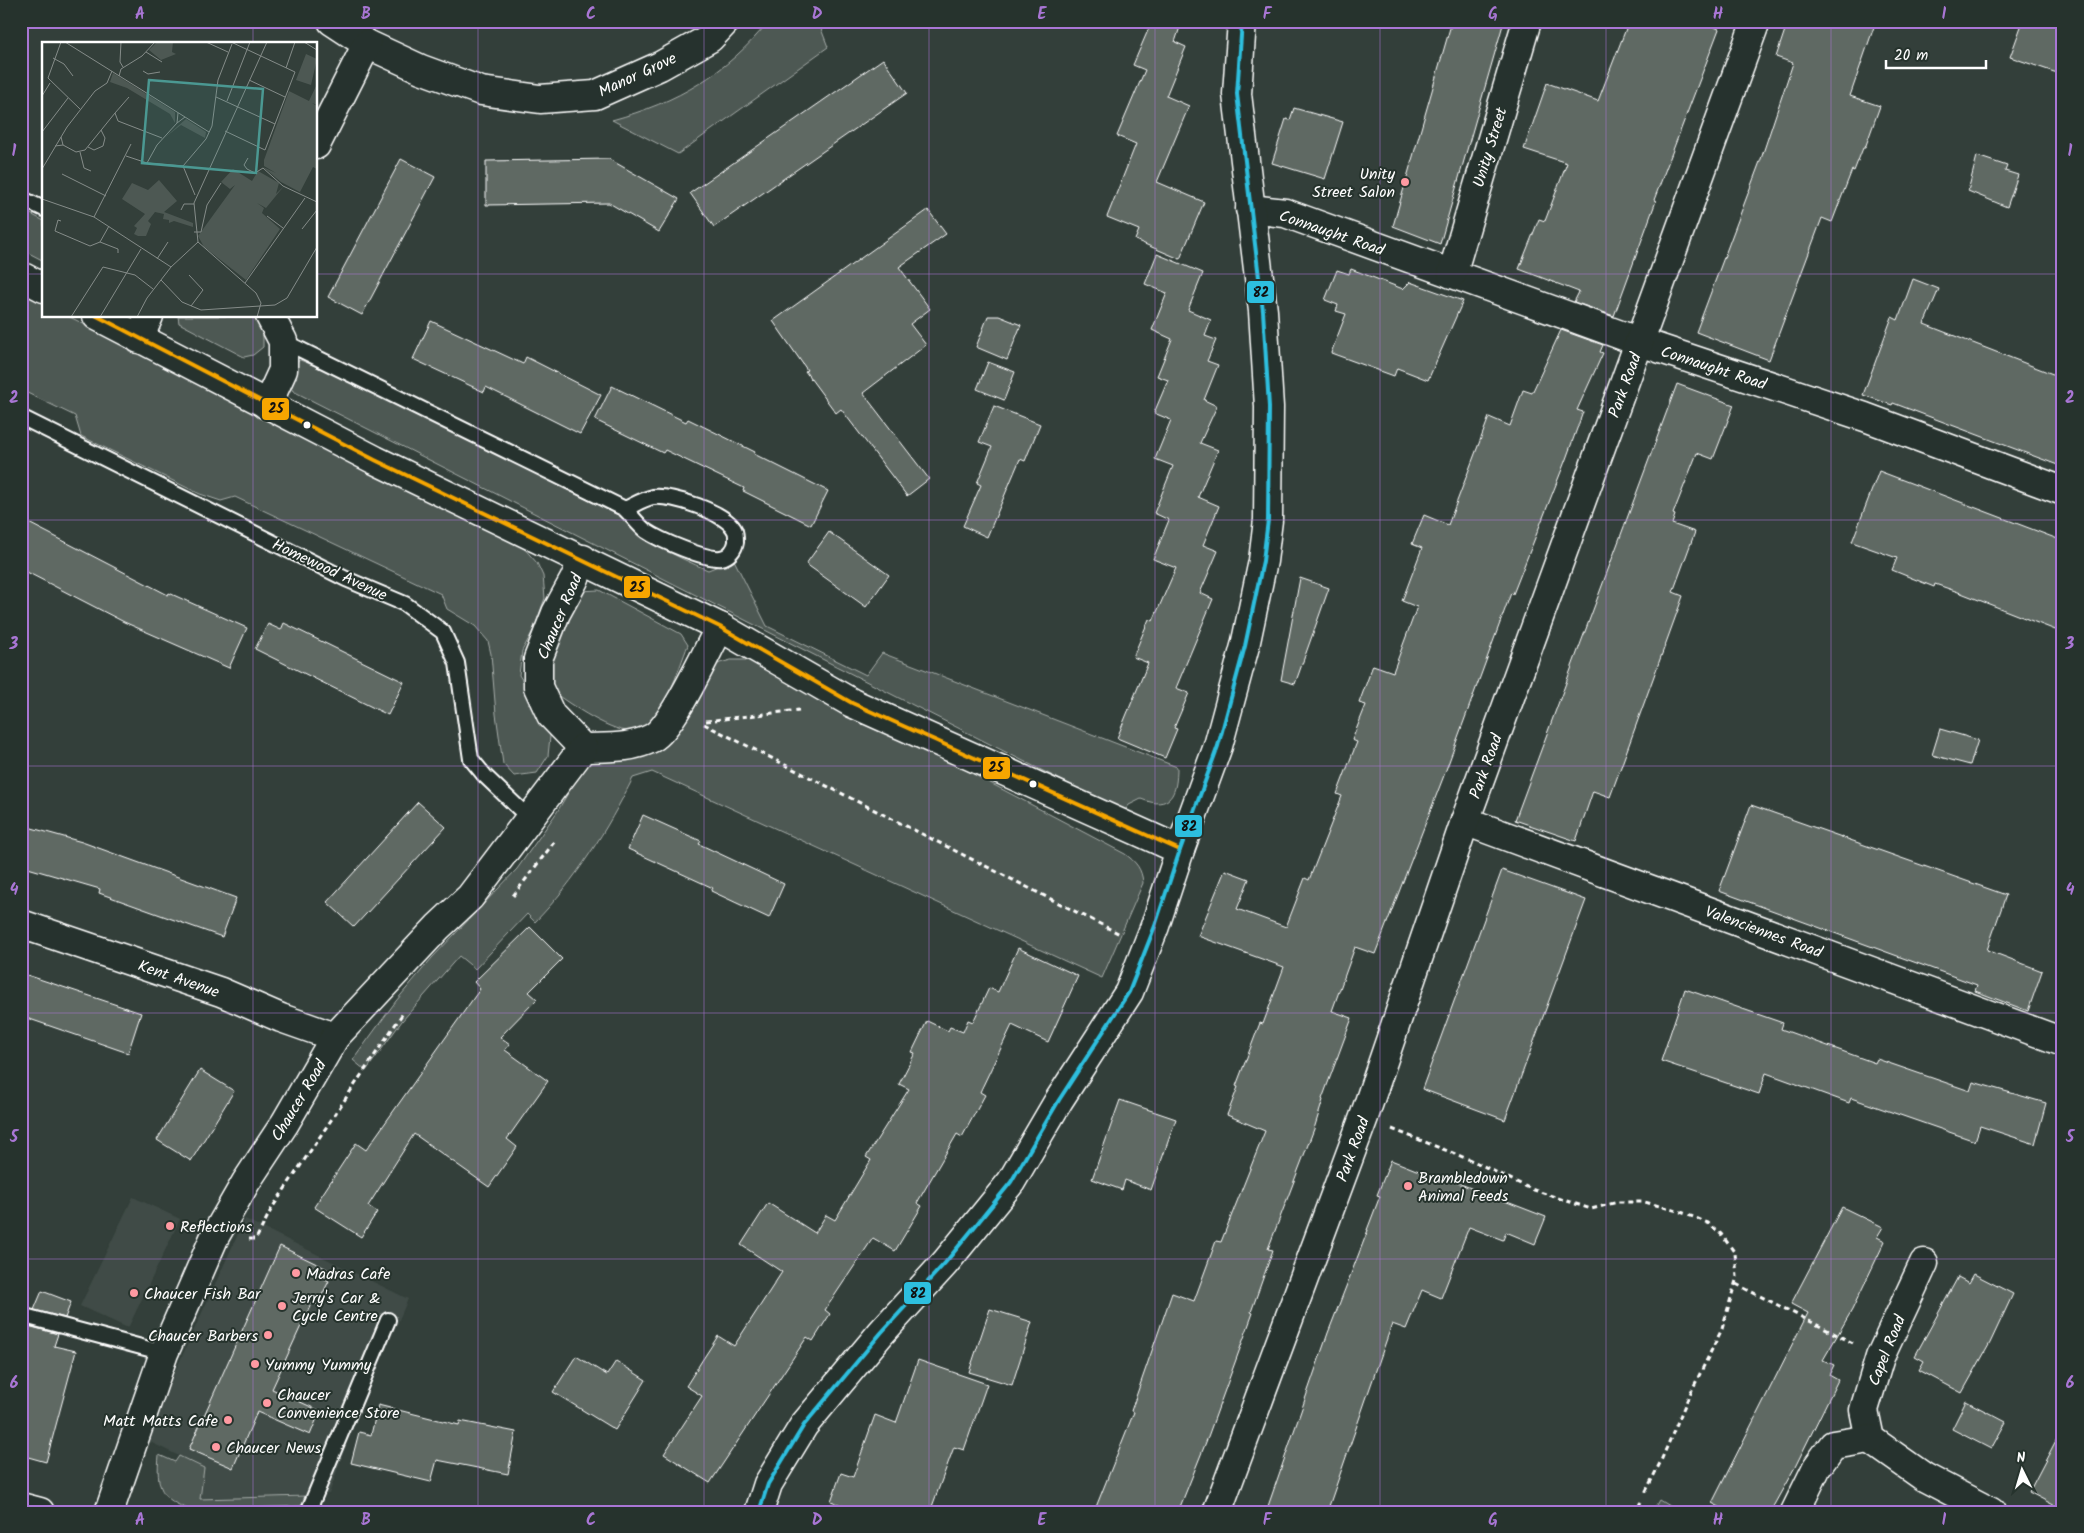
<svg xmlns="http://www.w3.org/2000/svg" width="2084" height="1533" viewBox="0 0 2084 1533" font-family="Kalam,sans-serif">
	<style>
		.built { fill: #404c47 }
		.green { fill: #4d5853; stroke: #a6aca9 }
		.building { fill: #5f6964; stroke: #fff }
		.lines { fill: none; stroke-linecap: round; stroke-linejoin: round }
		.service-casing { stroke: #fff; stroke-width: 18 }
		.minor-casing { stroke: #fff; stroke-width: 31 }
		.tertiary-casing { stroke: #fff; stroke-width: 31 }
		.path { stroke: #fff; stroke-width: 3; stroke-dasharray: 5 4; stroke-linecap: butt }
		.service { stroke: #26332d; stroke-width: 14 }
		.minor { stroke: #26332d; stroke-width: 28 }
		.tertiary { stroke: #26332d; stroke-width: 28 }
		.bus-1-casing { stroke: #26332d; stroke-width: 8 }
		.bus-2-casing { stroke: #26332d; stroke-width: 8 }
		.bus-1 { stroke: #f7a600; stroke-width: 4 }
		.bus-2 { stroke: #2dbfdf; stroke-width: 4 }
		.grid { fill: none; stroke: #a976d5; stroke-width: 1; stroke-opacity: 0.55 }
		.poi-dot { fill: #ff9aa2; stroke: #26332d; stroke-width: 2 }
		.bus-dot { fill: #fff; stroke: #26332d; stroke-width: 2 }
		.labels { text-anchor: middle; stroke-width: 4; stroke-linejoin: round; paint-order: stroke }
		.street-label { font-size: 16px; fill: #fff; stroke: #26332d }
		.poi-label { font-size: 16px; fill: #fff; stroke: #26332d; text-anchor: start }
		.inset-road { fill: none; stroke: #858c89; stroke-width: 1 }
		.view { fill: #4b9892; fill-opacity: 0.15; stroke: #4b9892; stroke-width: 2.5 }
		.inset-edge { fill: none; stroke: #fff; stroke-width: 2.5 }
		.line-badge { stroke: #26332d; stroke-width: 2 }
		.pale-badge-label { font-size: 14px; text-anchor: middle; font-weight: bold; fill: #111 }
		.neatline { fill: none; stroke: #a976d5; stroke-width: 2 }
		.grid-label { font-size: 16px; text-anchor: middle; font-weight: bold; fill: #a976d5 }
	</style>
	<rect width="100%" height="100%" fill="#333f3a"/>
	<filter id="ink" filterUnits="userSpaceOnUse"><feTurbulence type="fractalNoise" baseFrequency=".02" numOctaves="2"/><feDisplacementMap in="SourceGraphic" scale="10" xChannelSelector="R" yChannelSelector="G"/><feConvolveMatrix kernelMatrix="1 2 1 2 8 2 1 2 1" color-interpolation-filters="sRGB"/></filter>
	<g filter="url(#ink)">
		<g class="built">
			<polygon points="133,1197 180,1219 128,1328 80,1306"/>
			<polygon points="245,1219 408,1299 352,1428 329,1494 200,1499 204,1468 144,1439"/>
		</g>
		<g class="green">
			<path d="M769,21H818L828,47L678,154L612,120C678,102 726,74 769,21Z"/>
			<polygon points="21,209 44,221 44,261 21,249"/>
			<polygon points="21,293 44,304 44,316 68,316 522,546 537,563 543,576 545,598 534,629 522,651 519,675 551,727 548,756 537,773 514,776 503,764 496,714 491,654 488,641 475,626 447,609 441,594 235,497 221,501 200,494 81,436 75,416 21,390"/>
			<polygon points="178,316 258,316 263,335 263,347 253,355 244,357 179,323"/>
			<path d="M300,360L336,374L618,515C646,541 673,556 708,570L734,560L767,626L866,675L882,653L1177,767C1177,794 1171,811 1141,799L1129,805L1124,812L293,391L286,380L290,365Z"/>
			<path d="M599,590L681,634L688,645C679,667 662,727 635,731C614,735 570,704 553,692L549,665L580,591Z"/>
			<path d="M731,660H748L954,764L1125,854C1136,862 1142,869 1143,883L1102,978L652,772L633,778C607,830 576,880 535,922L527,914L475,969L459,956L402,1021L366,1071L353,1060L396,1001L432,958L517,869L557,812L582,769L592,759L622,749L705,671L720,663Z"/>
			<path d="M159,1455L175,1462L179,1456L204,1468L200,1499L305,1496L301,1506L191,1510C160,1499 156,1487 159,1455Z"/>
			<polygon points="1659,1500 1679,1512 1652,1512"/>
		</g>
		<g class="building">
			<polygon points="1152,21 1182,21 1175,42 1186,47 1166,96 1189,106 1157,182 1204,202 1180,259 1135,240 1139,230 1107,217 1136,144 1117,136 1145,70 1133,65"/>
			<polygon points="1452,21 1504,21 1440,244 1393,226"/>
			<polygon points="1629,21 1700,21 1719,29 1654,200 1656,201 1614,316 1574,302 1579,292 1519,269 1539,219 1545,221 1567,163 1524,149 1547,83 1598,101"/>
			<polygon points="1788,21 1876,21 1850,96 1880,106 1865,148 1863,148 1854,171 1852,170 1832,222 1822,218 1769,360 1696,332 1761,159 1793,63 1776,57"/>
			<polygon points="2023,21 2063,21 2063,75 2010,57"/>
			<polygon points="883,59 907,93 714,227 690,193"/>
			<polygon points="1294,108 1343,122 1325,179 1272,163 1286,119 1290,120"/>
			<polygon points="1977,156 2007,166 2005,171 2018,175 2007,207 1968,191"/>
			<polygon points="401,159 435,177 362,315 328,297"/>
			<polygon points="609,159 679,199 659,232 609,203 486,205 486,161"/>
			<polygon points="928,210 946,234 899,267 930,309 910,324 926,345 863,393 929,479 907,496 841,409 836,413 805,371 807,370 773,321"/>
			<polygon points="1157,254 1203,273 1188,310 1211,320 1205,336 1216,340 1207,361 1218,365 1204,400 1217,406 1200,443 1218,450 1198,497 1219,506 1203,545 1218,551 1200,593 1213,599 1176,688 1189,693 1174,728 1177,729 1165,758 1117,738 1148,663 1133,657 1149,619 1153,621 1176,568 1153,559 1169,520 1154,513 1173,466 1155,459 1171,420 1154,413 1168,380 1157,376 1172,339 1152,330 1167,293 1145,284"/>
			<polygon points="1351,269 1403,289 1410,282 1463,301 1428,380 1397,368 1394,376 1331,353 1346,314 1336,311 1338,305 1325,300 1337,270 1349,274"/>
			<polygon points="1913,279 1939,289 1924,324 2063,378 2063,467 1893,403 1892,405 1863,395 1892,317 1898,320"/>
			<polygon points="988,316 999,316 1021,325 1007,360 976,347"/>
			<polygon points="431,321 523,364 526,357 601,395 580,434 486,387 484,392 413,359"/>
			<polygon points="1561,330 1603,345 1600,352 1603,353 1577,410 1583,412 1566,459 1513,594 1511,593 1443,778 1375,954 1355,947 1332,1011 1352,1018 1322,1099 1323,1100 1314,1129 1268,1249 1273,1250 1251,1312 1253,1313 1206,1442 1178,1512 1094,1512 1134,1412 1131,1411 1172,1293 1194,1301 1216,1241 1221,1242 1265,1131 1227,1115 1238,1087 1236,1086 1260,1023 1263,1024 1284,967 1198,936 1225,870 1249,879 1237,909 1286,927 1305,878 1309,880 1342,796 1337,794 1357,742 1352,740 1366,705 1359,703 1373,665 1393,672 1417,607 1402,601 1422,548 1412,544 1424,515 1448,525 1489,417 1510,426 1523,390 1532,393"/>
			<polygon points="988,362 1015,372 1004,400 977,389"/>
			<polygon points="1677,384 1734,405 1713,459 1697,453 1673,514 1675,515 1672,524 1695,532 1673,592 1683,596 1610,797 1593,791 1576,841 1515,820"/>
			<polygon points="612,386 686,422 688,419 755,452 754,454 828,491 811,525 743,491 744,488 665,450 663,453 595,420"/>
			<polygon points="994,406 1040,424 1025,461 1020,459 987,537 963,526 981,485 977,483 992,447 979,442"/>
			<polygon points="1879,471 2063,541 2063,633 1961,593 1935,584 1934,587 1892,570 1897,558 1852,542"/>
			<polygon points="21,519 168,595 169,593 247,628 229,668 124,622 21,569"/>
			<polygon points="829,532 889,575 866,607 806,564"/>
			<polygon points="1300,578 1329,588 1295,684 1281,680"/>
			<polygon points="284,623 404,682 388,715 255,649 268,624 281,630"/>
			<polygon points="1940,729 1978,740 1970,765 1932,755"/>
			<polygon points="418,802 446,827 354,927 327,902"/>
			<polygon points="1751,805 2006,895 1987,950 2042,971 2028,1011 1975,991 1977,985 1719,891"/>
			<polygon points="643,815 701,841 699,844 784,884 769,918 711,891 713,888 628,849"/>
			<polygon points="21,825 82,842 236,898 222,937 99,893 100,889 21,866"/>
			<polygon points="1502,870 1586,900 1505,1120 1422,1089"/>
			<polygon points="530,927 562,959 529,992 537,999 500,1037 510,1044 505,1050 548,1081 507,1139 517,1147 489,1187 414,1134 368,1206 377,1212 361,1237 314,1207 356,1143 366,1150 480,989 474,982"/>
			<polygon points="1018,948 1078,976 1048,1042 1012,1025 980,1092 985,1095 962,1137 957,1134 917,1203 922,1206 895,1251 873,1238 825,1310 830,1314 813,1341 807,1337 710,1483 664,1454 702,1396 686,1386 703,1359 718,1336 734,1346 782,1272 741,1245 768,1203 815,1233 826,1215 835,1220 871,1160 866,1157 909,1089 899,1084 915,1053 912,1052 927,1021 948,1031 950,1027 963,1032 968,1020 973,1022 989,988 998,992"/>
			<polygon points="21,973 141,1013 128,1053 21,1016"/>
			<polygon points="1685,989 1783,1023 1781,1029 1875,1063 1877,1059 1970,1091 1973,1082 2046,1103 2035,1144 1980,1126 1975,1141 1851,1098 1849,1103 1766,1073 1759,1094 1661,1061"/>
			<polygon points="200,1070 234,1091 191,1161 157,1140"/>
			<polygon points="1120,1100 1176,1119 1151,1190 1125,1180 1122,1190 1092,1179"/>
			<polygon points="1391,1160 1444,1181 1445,1178 1546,1217 1535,1244 1506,1232 1503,1240 1469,1227 1441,1298 1422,1290 1406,1329 1392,1324 1327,1512 1266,1512 1328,1333 1368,1230 1367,1230 1380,1196 1377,1195"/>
			<polygon points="1842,1207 1883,1227 1877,1237 1885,1241 1852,1310 1823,1360 1834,1365 1829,1375 1838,1380 1795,1467 1770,1512 1729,1512 1712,1503 1808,1313 1791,1304"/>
			<polygon points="280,1246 327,1269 323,1278 329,1281 317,1305 312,1302 272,1389 320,1411 310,1435 257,1412 233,1468 189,1449"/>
			<polygon points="1974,1274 2013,1294 1990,1343 1962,1393 1919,1370 1924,1361 1915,1356 1958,1277 1969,1283"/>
			<polygon points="42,1291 71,1302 65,1318 34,1310"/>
			<polygon points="990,1309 1032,1322 1012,1385 969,1372"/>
			<polygon points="28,1326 58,1334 54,1346 76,1351 46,1462 21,1455 21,1355"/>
			<polygon points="576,1356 607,1375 616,1361 646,1380 615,1430 553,1392"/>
			<polygon points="918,1360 987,1384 964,1450 954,1447 930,1512 860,1512 831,1501 841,1473 853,1477 875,1415 896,1423"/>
			<polygon points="1966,1401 2006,1422 1991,1449 1952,1429"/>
			<polygon points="378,1405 459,1425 460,1421 516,1432 508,1474 437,1460 431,1482 351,1463 359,1432 371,1435"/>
			<polygon points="2063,1427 2063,1510 2029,1492"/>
		</g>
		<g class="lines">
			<g class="service-casing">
				<g id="service">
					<polyline points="21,198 44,209"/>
					<path d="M283,341L625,509C632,516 639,526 646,531C659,540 706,560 721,558C729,557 735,549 736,542C736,540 736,533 735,531C728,513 671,494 653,497C643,499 634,505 625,509"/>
					<polyline points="21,417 346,579 405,604 443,632 457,663 471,759 485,776 529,818"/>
					<polyline points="21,1315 164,1353"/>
					<polyline points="308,1512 388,1320"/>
				</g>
			</g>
			<g class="minor-casing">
				<g id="minor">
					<polyline points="332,21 367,44 421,69 481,91 540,99 595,95 660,66 710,38 726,21"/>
					<polyline points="316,145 367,44"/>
					<polyline points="1250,209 1285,213 1640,342 1865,417 2063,491"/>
					<polyline points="1452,274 1527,21"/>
					<polyline points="21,276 44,288"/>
					<polyline points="97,316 375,460 720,627 852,703 1180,850"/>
					<polyline points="139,339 149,316"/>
					<polyline points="267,405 283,370 283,341 270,316"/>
					<path d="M583,559L574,580L556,613L538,659V687L551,715L583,748C606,747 631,749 652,738C673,727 706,652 720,627"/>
					<polyline points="1465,821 2063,1042"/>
					<polyline points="21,924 221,992 281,1018 335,1037"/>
					<polyline points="1924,1263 1880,1357 1864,1410 1870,1439 1924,1477 1991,1512"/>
					<polyline points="21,1507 40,1512"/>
					<polyline points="109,1512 164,1353 215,1236 246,1182 285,1123 335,1037 438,927 470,897 583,748"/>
					<polyline points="759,1512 768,1484 804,1425 881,1333 945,1263 1011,1182 1059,1100 1129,992 1155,926 1180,850 1218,746 1245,646 1263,561 1268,520 1269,407 1263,311 1237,94 1242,21"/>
					<polyline points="1795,1512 1817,1467 1833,1445 1870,1439"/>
				</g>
			</g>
			<g class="tertiary-casing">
				<polyline id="tertiary" points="1217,1512 1364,1117 1465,821 1756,21"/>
			</g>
			<g class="path">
				<polyline points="706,721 799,710"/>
				<polyline points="704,724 1120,934"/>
				<polyline points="513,896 555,841"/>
				<polyline points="1392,1129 1473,1161 1531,1189 1591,1209 1618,1202 1645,1202 1681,1212 1708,1223 1721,1234 1735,1253 1737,1277 1722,1329 1688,1398 1660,1463 1645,1493"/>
				<polyline points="249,1239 256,1239 272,1208 403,1013"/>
				<polyline points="1736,1284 1853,1343"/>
				<polyline points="1634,1512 1641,1502"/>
			</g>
			<use href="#service" class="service"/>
			<use href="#minor" class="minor"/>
			<use href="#tertiary" class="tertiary"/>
			<g class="bus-1-casing">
				<polyline id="bus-1" points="97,316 375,460 720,627 852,703 1180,850"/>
			</g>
			<g class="bus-2-casing">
				<polyline id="bus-2" points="759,1512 768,1484 804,1425 881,1333 945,1263 1011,1182 1059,1100 1129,992 1155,926 1180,850 1218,746 1245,646 1263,561 1268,520 1269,407 1263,311 1237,94 1242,21"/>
			</g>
			<use href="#bus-1" class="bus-1"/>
			<use href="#bus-2" class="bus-2"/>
		</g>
	</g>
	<path class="grid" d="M253,21V44M478,21V1512M704,21V1512M929,21V1512M1155,21V1512M1380,21V1512M1606,21V1512M1831,21V1512M21,274H44M316,274H2063M253,316V1512M21,520H2063M21,766H2063M21,1013H2063M21,1259H2063"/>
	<g class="poi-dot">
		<circle cx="1405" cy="182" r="5"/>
		<circle cx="1408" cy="1186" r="5"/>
		<circle cx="170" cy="1226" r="5"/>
		<circle cx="296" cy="1273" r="5"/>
		<circle cx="134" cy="1293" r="5"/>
		<circle cx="282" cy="1306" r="5"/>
		<circle cx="268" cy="1335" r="5"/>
		<circle cx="255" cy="1364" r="5"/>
		<circle cx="267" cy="1403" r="5"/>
		<circle cx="228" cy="1420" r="5"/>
		<circle cx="216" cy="1447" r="5"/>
	</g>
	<g class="bus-dot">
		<circle cx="307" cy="425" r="4.5"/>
		<circle cx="1033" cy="784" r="4.5"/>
	</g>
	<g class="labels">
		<g class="street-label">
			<text transform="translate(637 74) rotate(-25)" y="6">Manor Grove</text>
			<text transform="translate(1489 147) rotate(-73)" y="6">Unity Street</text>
			<text transform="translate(1332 232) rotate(19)" y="6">Connaught Road</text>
			<text transform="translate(1714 367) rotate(18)" y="6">Connaught Road</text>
			<text transform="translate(1624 385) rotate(-70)" y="6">Park Road</text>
			<text transform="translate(330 569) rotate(25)" y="6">Homewood Avenue</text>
			<text transform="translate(559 616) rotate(-67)" y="6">Chaucer Road</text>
			<text transform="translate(1485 766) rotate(-70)" y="6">Park Road</text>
			<text transform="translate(1764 931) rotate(20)" y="6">Valenciennes Road</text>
			<text transform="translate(179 978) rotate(19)" y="6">Kent Avenue</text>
			<text transform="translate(298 1100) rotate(-59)" y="6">Chaucer Road</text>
			<text transform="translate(1352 1149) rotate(-70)" y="6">Park Road</text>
			<text transform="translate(1886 1350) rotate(-68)" y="6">Capel Road</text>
		</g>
		<g class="poi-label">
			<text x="1395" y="179" text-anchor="end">Unity<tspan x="1395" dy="18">Street Salon</tspan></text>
			<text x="1418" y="1183">Brambledown<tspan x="1418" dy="18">Animal Feeds</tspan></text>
			<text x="180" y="1232">Reflections</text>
			<text x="306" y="1279">Madras Cafe</text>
			<text x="144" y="1299">Chaucer Fish Bar</text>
			<text x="292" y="1303">Jerry's Car &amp;<tspan x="292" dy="18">Cycle Centre</tspan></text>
			<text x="258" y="1341" text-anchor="end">Chaucer Barbers</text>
			<text x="265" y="1370">Yummy Yummy</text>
			<text x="277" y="1400">Chaucer<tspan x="277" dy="18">Convenience Store</tspan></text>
			<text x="218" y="1426" text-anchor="end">Matt Matts Cafe</text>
			<text x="226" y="1453">Chaucer News</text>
		</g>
	</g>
	<g transform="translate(42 42)">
		<rect width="275" height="275" fill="#333f3a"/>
		<path d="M115,0H131L130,10L134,12L119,18L107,8ZM264,12L275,17L269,43L254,38ZM71,31L133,70V81L128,72L85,46L68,40ZM275,42V63L270,61L275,64V127L271,125L258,150L269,156L239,140L221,125L234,131L222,124V118L247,49L267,59ZM144,77L164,90L163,96L139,83L121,97ZM191,127L210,139L216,129L237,141L234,152L242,144L224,166L215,161L222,166L220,171L238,187L204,238L162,205L156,194L193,143L188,147L179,140ZM117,138L135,159L122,170L151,181V185L132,179L127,181V178L121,177L122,172L113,170L106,179L109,182L104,194H96L92,192L95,186L92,184L103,172L80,157L90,141L106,148Z" fill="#4d5853"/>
		<path class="inset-road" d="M19,0L6,36L38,67M23,0L167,90M79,0L78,20L81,25M164,0L186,10M262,0L275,8M104,10L120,20M11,16L22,22L31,34M244,26L253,0M101,29L106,32L118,30M77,34L79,27L100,14L113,0M207,38L243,55M0,54L8,41M174,55L233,82M185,59L208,0M73,71L87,55M136,71L135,81L143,75M183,89L223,108L253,30L189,0M0,90L26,56M21,103L34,110L43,108L73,71L76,79L120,96M13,104L21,103L19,95M46,105L52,108L61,104L63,96L59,88M38,110L42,126L49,129M84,114L105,121L141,124M206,116L202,123L205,127L213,131L221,126L241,144L275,160M105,121L115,103L135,81M0,127L25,85L53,49L65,41L70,29M20,132L64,154M153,153L141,124L164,97L170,84L176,38L190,2M0,157L52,175L129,225M139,168L142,162H152M225,174L241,186M52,175L89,102M19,179L16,178L13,189L48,204L58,200L67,184M260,187L275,168M152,190H159L165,163L179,141M58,200L76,207V211M115,217L126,200M147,233L161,248L149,264M119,238L140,260L159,268L233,263L245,256L275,205M203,241L263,156M29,275L61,225L93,233L111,247M58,275L99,207M95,275L105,256L129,225L156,200M215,275L219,261L214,251L156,200L152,161L225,0"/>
		<path class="view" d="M107,38L221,47L214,131L100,121Z"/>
		<rect width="275" height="275" class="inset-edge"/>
	</g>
	<g class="line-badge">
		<rect x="1246" y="280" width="29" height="24" rx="5" fill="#2dbfdf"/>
		<rect x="261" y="397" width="29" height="24" rx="5" fill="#f7a600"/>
		<rect x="623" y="575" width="28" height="24" rx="5" fill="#f7a600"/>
		<rect x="982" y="756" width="29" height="24" rx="5" fill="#f7a600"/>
		<rect x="1174" y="814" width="29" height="24" rx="5" fill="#2dbfdf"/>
		<rect x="903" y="1281" width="29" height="24" rx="5" fill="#2dbfdf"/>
	</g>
	<g class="pale-badge-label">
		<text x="1261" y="297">82</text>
		<text x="276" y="413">25</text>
		<text x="637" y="592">25</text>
		<text x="996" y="772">25</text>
		<text x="1189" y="831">82</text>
		<text x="918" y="1298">82</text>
	</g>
	<rect width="2084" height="1533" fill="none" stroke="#26332d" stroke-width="55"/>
	<g transform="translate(2022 1470) rotate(355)" stroke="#26332d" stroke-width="4" paint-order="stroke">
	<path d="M0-4L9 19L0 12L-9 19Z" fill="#ffffff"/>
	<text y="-8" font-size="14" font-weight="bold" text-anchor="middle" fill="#ffffff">N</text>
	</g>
	<path d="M1886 60v8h100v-8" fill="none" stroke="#ffffff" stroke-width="2.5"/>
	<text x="1894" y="60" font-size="15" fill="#ffffff" stroke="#26332d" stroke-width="4" paint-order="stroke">20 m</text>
	<rect x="28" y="28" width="2028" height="1478" class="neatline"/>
	<g class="grid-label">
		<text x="140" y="19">A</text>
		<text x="366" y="19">B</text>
		<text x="591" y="19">C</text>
		<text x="817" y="19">D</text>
		<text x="1042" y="19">E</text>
		<text x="1267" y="19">F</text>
		<text x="1493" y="19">G</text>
		<text x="1718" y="19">H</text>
		<text x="1944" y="19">I</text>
		<text x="14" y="156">1</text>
		<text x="2070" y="156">1</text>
		<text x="14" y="403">2</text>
		<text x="2070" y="403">2</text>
		<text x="14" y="649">3</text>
		<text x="2070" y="649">3</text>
		<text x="14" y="895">4</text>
		<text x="2070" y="895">4</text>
		<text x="14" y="1142">5</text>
		<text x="2070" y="1142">5</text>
		<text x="14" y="1388">6</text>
		<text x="2070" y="1388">6</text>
		<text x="140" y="1525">A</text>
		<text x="366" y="1525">B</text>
		<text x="591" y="1525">C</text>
		<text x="817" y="1525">D</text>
		<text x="1042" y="1525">E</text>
		<text x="1267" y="1525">F</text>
		<text x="1493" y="1525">G</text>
		<text x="1718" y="1525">H</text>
		<text x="1944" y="1525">I</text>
	</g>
</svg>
